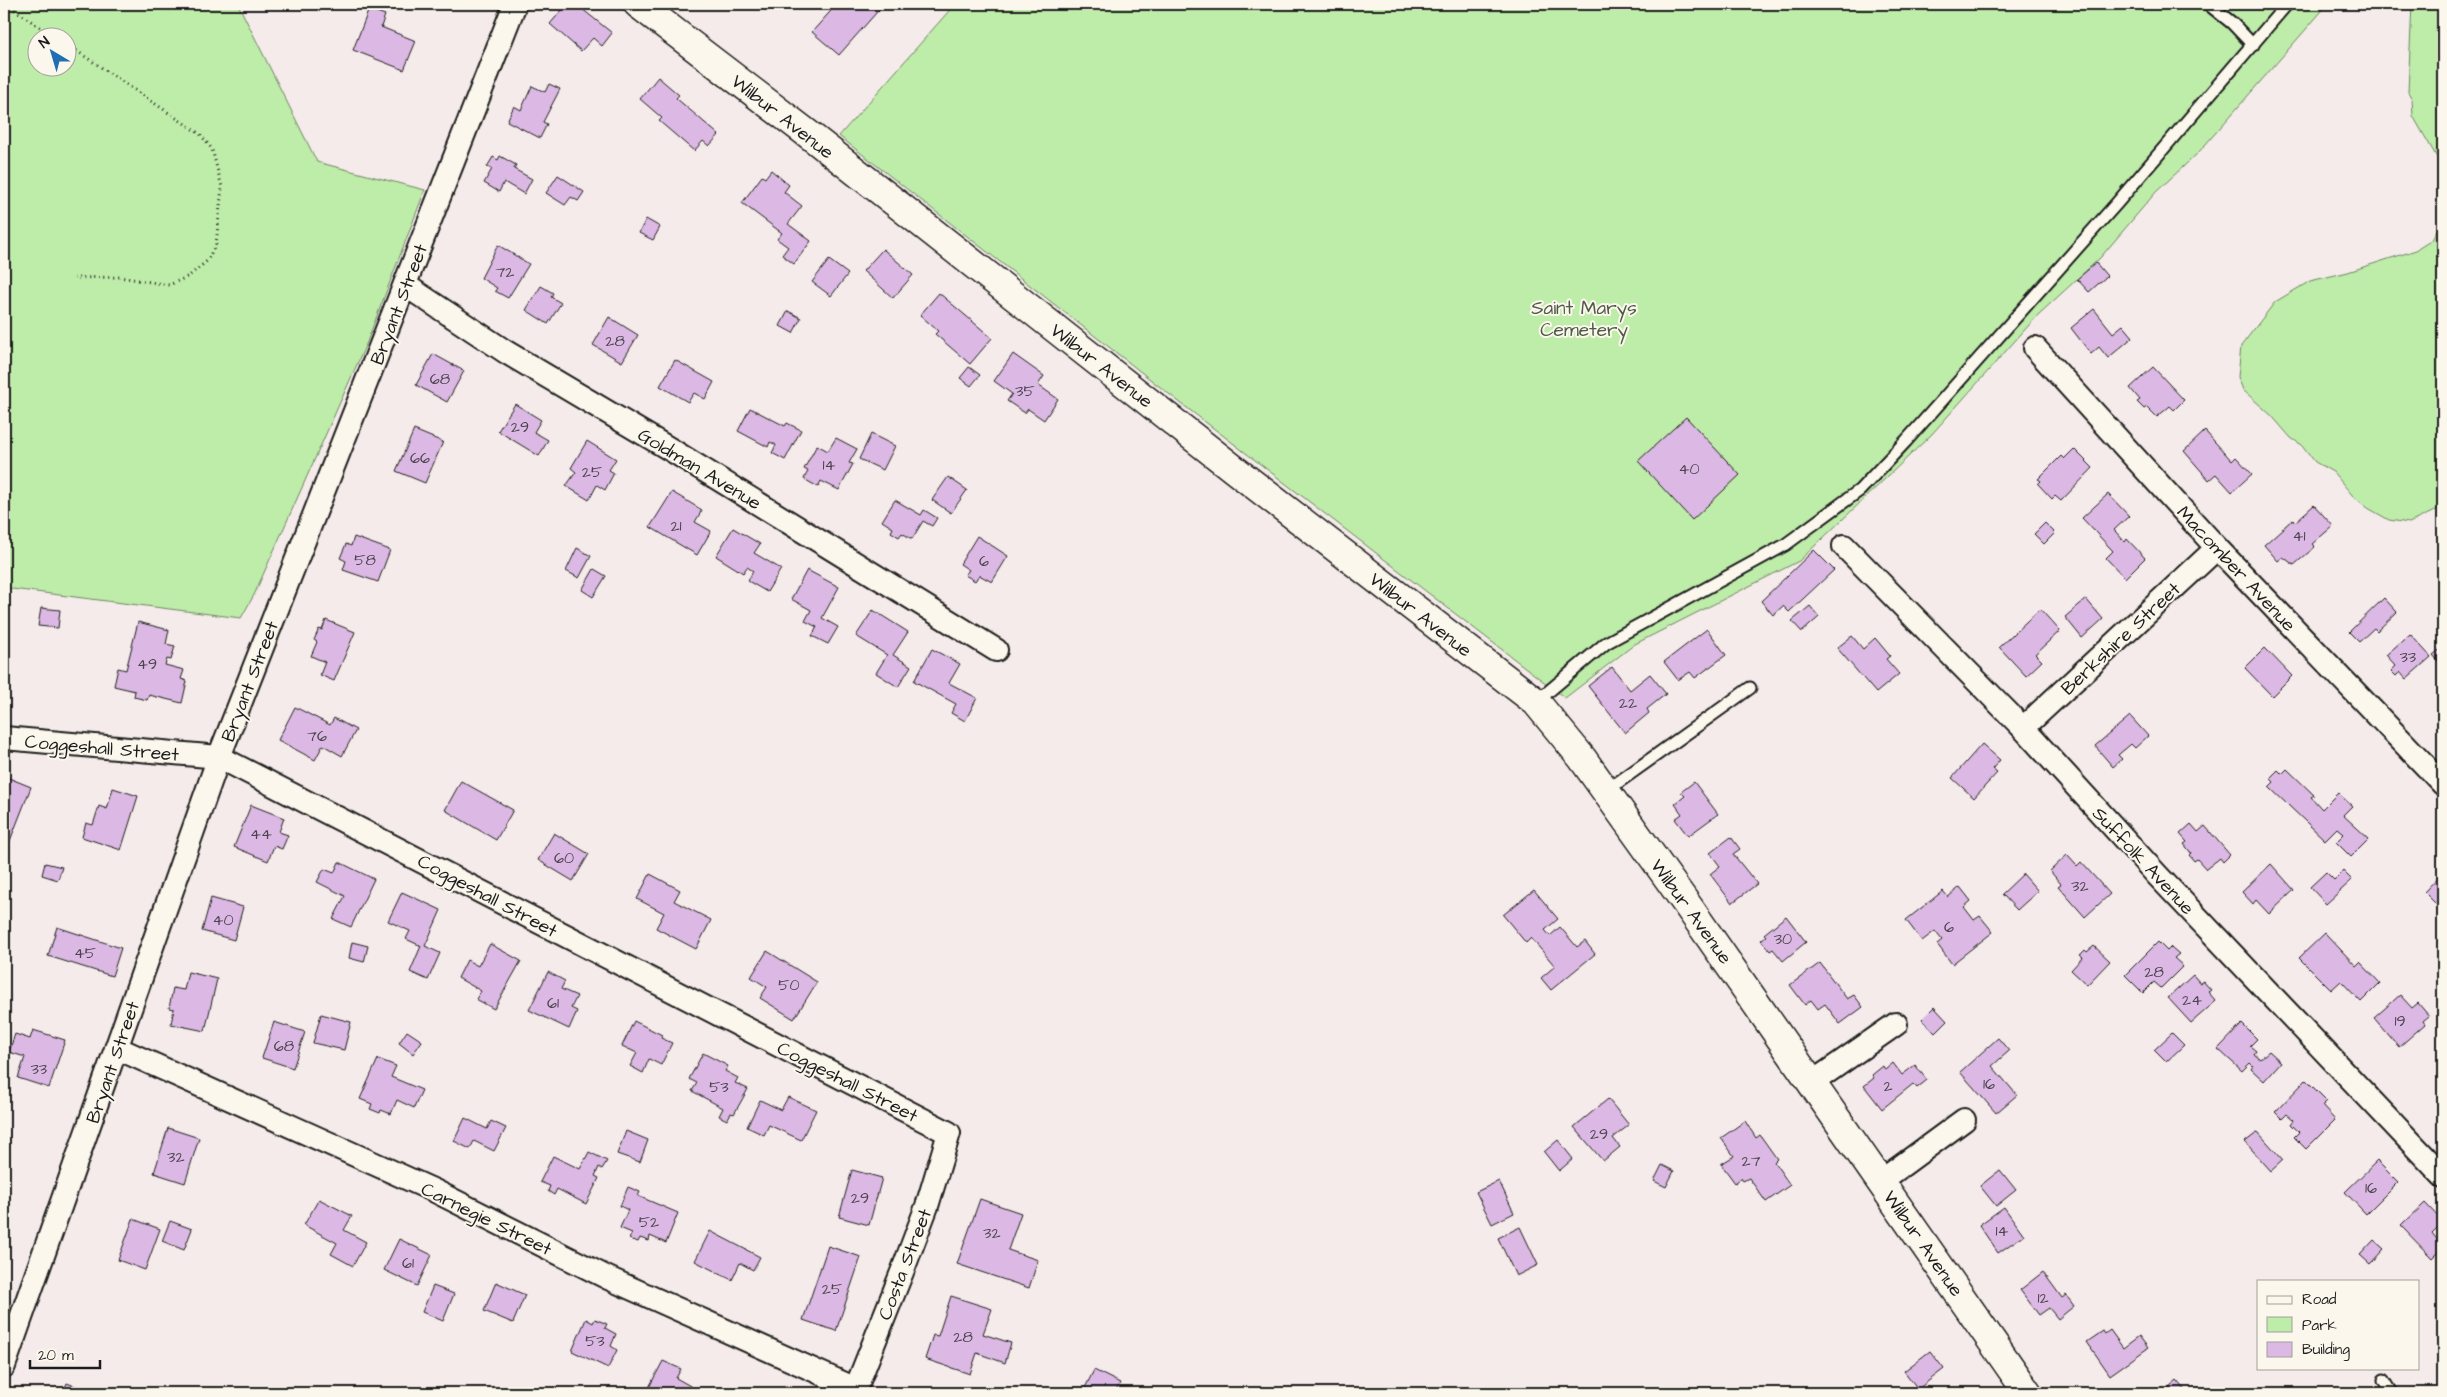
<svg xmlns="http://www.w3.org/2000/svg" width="2447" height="1397" viewBox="0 0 2447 1397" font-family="'Architects Daughter',sans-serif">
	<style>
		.green { fill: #beeca9; stroke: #6d8462; fill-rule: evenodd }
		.building { fill: #dcb9e4; stroke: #1c1c1c }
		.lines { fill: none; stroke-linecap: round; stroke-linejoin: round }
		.lane-casing { stroke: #1c1c1c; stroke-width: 15 }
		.street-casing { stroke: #1c1c1c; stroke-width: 26 }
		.secondary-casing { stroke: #1c1c1c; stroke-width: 31 }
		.path { stroke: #1c1c1c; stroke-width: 3; stroke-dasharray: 1 4; stroke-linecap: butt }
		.lane { stroke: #fbf7ec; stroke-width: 11 }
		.street { stroke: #fbf7ec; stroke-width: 22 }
		.secondary { stroke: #fbf7ec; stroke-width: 28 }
		.labels { text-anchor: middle; stroke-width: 4; stroke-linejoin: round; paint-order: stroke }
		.number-label { font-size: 16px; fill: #4c434e }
		.street-label { font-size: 19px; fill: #1c1c1c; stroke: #fbf7ec }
		.park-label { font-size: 19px; fill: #4d5a46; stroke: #fbf7ec }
	</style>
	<rect width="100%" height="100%" fill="#f5ebea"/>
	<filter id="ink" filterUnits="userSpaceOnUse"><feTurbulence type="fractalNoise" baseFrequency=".02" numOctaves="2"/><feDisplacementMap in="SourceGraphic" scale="10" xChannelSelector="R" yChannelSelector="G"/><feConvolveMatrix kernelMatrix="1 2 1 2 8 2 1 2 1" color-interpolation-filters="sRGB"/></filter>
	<g filter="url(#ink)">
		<g class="green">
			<path d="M4,4H238L317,162L425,190L367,342L254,595L241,618L4,588ZM38,38H68V68H38Z"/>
			<polygon points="955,4 2328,4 2198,153 2156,192 2100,258 2038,315 1931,435 1799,561 1635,644 1565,698 1178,401 839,136"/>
			<polygon points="2412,4 2443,4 2443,168 2413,116 2412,99 2408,92"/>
			<polygon points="2443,218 2443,507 2409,523 2389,520 2368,508 2353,496 2333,472 2315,462 2302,445 2291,438 2272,416 2243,390 2238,377 2241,346 2275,302 2310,281 2348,272 2416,250 2432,240"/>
		</g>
		<g class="building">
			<polygon points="567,4 576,4 612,33 602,46 593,38 581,51 550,24"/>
			<polygon points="837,4 884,4 839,55 812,32"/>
			<polygon points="369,9 385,15 381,27 416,41 404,70 353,50"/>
			<polygon points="658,77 679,95 676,98 719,135 709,146 703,141 694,151 659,121 662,118 640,99"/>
			<polygon points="549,84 560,89 543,122 547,124 540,138 507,121 514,106 521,110 532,86 545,92"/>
			<polygon points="500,156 516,165 514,169 532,179 524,194 504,182 499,192 484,183 492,169 487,167 493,157 498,160"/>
			<polygon points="771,170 789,185 784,192 802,206 788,224 811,241 794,264 782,255 788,247 777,239 782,233 742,203 762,176 765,178"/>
			<polygon points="558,175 584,192 578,201 571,197 565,205 546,193"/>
			<polygon points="646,219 660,227 653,240 639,233"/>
			<polygon points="498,245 529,264 508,298 495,291 497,288 481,278"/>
			<polygon points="883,249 913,275 893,298 863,271"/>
			<polygon points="829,260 848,274 831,296 812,282"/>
			<polygon points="2096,263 2107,276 2089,292 2077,279"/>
			<polygon points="541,286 553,293 551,297 561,303 548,324 526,310"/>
			<polygon points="939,293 992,338 970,364 935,334 938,331 920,315"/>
			<polygon points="2094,309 2113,333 2123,325 2133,337 2108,358 2099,347 2091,354 2071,328"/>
			<polygon points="788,311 801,318 793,333 780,326"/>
			<polygon points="609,317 638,335 622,362 593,345"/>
			<polygon points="433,354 464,371 447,402 416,385"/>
			<polygon points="1013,354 1044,376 1038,385 1058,399 1044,420 1028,409 1025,413 1007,401 1012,394 994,381"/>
			<polygon points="675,360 714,382 705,399 694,393 688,402 660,386"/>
			<polygon points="969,367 980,375 971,386 960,378"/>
			<polygon points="2153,367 2184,400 2174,410 2170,406 2157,417 2147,407 2144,409 2137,402 2140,400 2130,388"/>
			<polygon points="515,404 541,420 534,432 548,440 539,456 498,431"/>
			<polygon points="750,408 785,426 787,423 801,430 785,460 772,453 776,445 770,442 768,447 738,431"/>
			<polygon points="1686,417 1740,475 1692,520 1638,461"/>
			<polygon points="414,430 443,442 425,483 396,471"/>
			<polygon points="2205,431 2232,461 2236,457 2252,474 2232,492 2216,474 2209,480 2184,451"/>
			<polygon points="871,434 895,446 883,470 859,459"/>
			<polygon points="836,438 857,449 849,463 853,464 839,490 821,481 818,487 804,479 808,471 804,469 817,445 828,451"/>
			<polygon points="587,441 616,459 609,470 614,473 605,490 597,485 589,500 566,486 576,472 571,468"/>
			<polygon points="2074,449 2093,468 2061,501 2055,496 2052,499 2038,484 2041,481 2038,479 2061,456 2064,459"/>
			<polygon points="948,477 967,490 951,513 932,500"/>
			<polygon points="672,492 702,510 695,522 711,531 697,555 650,527"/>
			<polygon points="2108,494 2129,516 2114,530 2125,542 2127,539 2145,558 2125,578 2106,558 2113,551 2082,518"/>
			<polygon points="895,500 921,515 924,510 937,518 932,526 923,521 912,539 902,533 899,537 891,532 893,528 882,521"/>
			<polygon points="2314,505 2333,526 2312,544 2315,547 2294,565 2283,557 2278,561 2264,545 2293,519 2295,522"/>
			<polygon points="2045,523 2055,533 2044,544 2034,534"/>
			<polygon points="733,528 760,544 754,553 781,569 767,592 748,581 753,571 747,567 743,573 716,556"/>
			<polygon points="977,536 1008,556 992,582 979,575 975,581 965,575 969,570 960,564"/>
			<polygon points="354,537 390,550 378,582 343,570 346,561 340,558 346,544 351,546"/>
			<polygon points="577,548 591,556 579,578 566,571"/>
			<polygon points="1814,550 1834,570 1789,612 1783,606 1773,615 1761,601"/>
			<polygon points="594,569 606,576 593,597 582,590"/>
			<polygon points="807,570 839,587 822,618 838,627 828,644 812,636 817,627 805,621 811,610 791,599"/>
			<polygon points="2384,598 2397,612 2377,631 2374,628 2359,642 2349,632"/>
			<polygon points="2086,599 2103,619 2082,638 2065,617"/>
			<polygon points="1810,606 1819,617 1802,632 1792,621"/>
			<polygon points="41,608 60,610 58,628 38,626"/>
			<polygon points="2040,609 2060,631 2035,654 2042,661 2026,676 1999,647"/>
			<polygon points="873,610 908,632 893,655 911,666 898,687 876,673 887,655 856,636"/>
			<polygon points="326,620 355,632 334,681 320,675 325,662 311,656 317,642 314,640 319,629 322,630"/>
			<polygon points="138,622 169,630 166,644 175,646 171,660 167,659 165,665 184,670 181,679 187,681 182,703 149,695 147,700 134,697 135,691 114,686 118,668 126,670"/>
			<polygon points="1707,629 1726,655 1695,678 1690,672 1678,680 1664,662"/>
			<polygon points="2410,634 2431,657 2406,679 2400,672 2396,676 2391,671 2396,666 2386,655"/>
			<polygon points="1852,636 1863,649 1875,638 1890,656 1886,659 1899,674 1876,693 1837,648"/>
			<polygon points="2443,647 2443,667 2433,655"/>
			<polygon points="2265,648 2292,676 2272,696 2245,668"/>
			<polygon points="932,649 960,664 949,683 977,698 965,721 951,713 956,704 914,681"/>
			<polygon points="1612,667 1630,690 1650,674 1666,694 1647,709 1649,713 1625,733 1588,686"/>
			<polygon points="295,707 330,725 334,718 356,730 342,756 323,745 315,760 278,740"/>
			<polygon points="2130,716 2148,736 2135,748 2131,744 2118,755 2122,759 2113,767 2095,746"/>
			<polygon points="1982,744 2000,760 1992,769 1997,773 1974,798 1952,778"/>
			<polygon points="2287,769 2314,795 2311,797 2322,809 2338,793 2352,806 2343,815 2369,839 2351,857 2336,842 2344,834 2337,828 2325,840 2269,787 2274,782 2270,778 2278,770 2282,774"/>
			<polygon points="4,776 31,787 6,851 4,850"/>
			<polygon points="461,781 513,810 496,840 445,810"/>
			<polygon points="1694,782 1718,814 1688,836 1675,819 1682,814 1675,804 1685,796 1681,792"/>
			<polygon points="113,788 138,796 121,850 82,837 86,823 93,825 99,806 107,809"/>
			<polygon points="251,805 284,818 279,832 288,835 282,849 274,846 268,861 234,847"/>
			<polygon points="2191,824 2198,832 2205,826 2230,855 2223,862 2220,858 2206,869 2197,859 2194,861 2189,855 2191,853 2184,844 2187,842 2180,834"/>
			<polygon points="554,833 589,854 573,881 538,860"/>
			<polygon points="1731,837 1740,849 1733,854 1757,884 1732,903 1710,874 1720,866 1710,853"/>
			<polygon points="2067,855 2077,866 2081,862 2110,894 2085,917 2058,886 2061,884 2050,871"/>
			<polygon points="339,862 374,879 351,927 333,919 345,896 317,882 324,869 334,873"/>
			<polygon points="45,863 62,867 58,880 42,875"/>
			<polygon points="2271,864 2294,890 2269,914 2256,900 2253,904 2242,892"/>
			<polygon points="2343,871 2352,880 2326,904 2310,887 2326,872 2334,880"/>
			<polygon points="2443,872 2443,911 2424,892"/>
			<polygon points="650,874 680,890 674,901 711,920 696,949 656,928 664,913 637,899"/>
			<polygon points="2023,874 2038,891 2017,910 2002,894"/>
			<polygon points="1960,887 1971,901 1964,907 1974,920 1980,916 1993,932 1952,964 1937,944 1942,940 1935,931 1922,941 1906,920 1943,891 1948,897"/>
			<polygon points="1534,890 1558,919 1545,930 1550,936 1560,927 1577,947 1585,941 1595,954 1551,990 1541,978 1555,966 1531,938 1526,943 1503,915"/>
			<polygon points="402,892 441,910 425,946 440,953 428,980 410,972 421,946 406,939 410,931 388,921"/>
			<polygon points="211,898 243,907 234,940 202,931"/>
			<polygon points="1786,916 1806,942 1783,961 1773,949 1770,951 1761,940 1766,936 1764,934"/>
			<polygon points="57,927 121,948 112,976 48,956"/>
			<polygon points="2325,933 2356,966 2360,962 2380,983 2361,1002 2341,981 2331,990 2299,958"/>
			<polygon points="352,942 368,946 364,962 349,958"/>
			<polygon points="2158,942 2167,951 2171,947 2179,954 2174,958 2183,966 2161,988 2154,982 2143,993 2125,975"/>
			<polygon points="490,944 521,961 494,1009 476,999 481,991 458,978 467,960 478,966"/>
			<polygon points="2094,946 2110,961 2087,985 2071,970 2083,957 2080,955 2085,950 2087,952"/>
			<polygon points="767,951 817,982 794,1019 760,998 767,987 751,977"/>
			<polygon points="1820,963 1847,999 1854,995 1863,1007 1840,1024 1825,1004 1818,1009 1811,1000 1805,1005 1790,985"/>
			<polygon points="188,972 217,979 205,1031 171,1024 174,1009 169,1008 173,988 184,990"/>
			<polygon points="548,972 565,981 561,989 577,996 571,1008 577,1011 569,1029 529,1010"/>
			<polygon points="2193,975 2200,983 2203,981 2211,990 2208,992 2216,1001 2191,1023 2168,998"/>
			<polygon points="2400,995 2412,1008 2418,1003 2429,1016 2423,1021 2425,1024 2399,1047 2374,1018"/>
			<polygon points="1934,1007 1947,1021 1935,1033 1922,1019"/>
			<polygon points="321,1014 351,1022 344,1050 313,1043"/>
			<polygon points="634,1021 662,1035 661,1038 672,1043 661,1065 649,1059 643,1073 630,1066 637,1053 622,1046"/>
			<polygon points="274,1022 305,1032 293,1068 262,1058"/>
			<polygon points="2242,1024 2257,1039 2250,1046 2256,1051 2254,1054 2260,1059 2269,1051 2281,1062 2264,1081 2251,1069 2253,1066 2250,1063 2242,1071 2218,1049"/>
			<polygon points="33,1030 65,1040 49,1088 18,1078 25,1057 9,1052 15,1034 30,1039"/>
			<polygon points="407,1031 422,1041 413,1054 399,1043"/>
			<polygon points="2172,1033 2184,1045 2166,1062 2154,1050"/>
			<polygon points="1998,1038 2009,1051 1992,1066 2017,1095 1996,1113 1960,1072"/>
			<polygon points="703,1053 728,1066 725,1071 738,1078 735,1083 748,1089 734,1114 731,1113 727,1120 719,1116 723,1108 692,1091 697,1083 689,1079"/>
			<polygon points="378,1059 396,1066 391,1077 422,1090 414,1108 397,1100 391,1114 381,1110 380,1113 370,1109 372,1104 360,1099"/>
			<polygon points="1893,1063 1902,1075 1915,1065 1927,1080 1917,1088 1913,1084 1882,1109 1864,1086 1874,1078 1872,1075 1883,1066 1885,1070"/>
			<polygon points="2306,1080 2327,1101 2322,1106 2335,1120 2306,1149 2294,1137 2299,1132 2291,1124 2294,1120 2287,1114 2282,1119 2275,1112"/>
			<polygon points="788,1097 816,1110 801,1140 769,1125 764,1135 747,1127 760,1100 781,1110"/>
			<polygon points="1608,1099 1629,1125 1613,1138 1620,1147 1603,1161 1574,1127"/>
			<polygon points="465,1118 487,1129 491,1121 506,1128 494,1151 474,1141 470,1149 454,1141"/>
			<polygon points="1745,1121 1756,1138 1760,1135 1777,1159 1774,1162 1790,1185 1766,1202 1749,1178 1743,1181 1741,1178 1735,1183 1721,1164 1734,1156 1721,1138"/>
			<polygon points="168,1128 199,1138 185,1183 154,1173"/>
			<polygon points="626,1131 648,1140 640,1162 617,1154"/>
			<polygon points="2258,1132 2283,1160 2271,1171 2245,1142"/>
			<polygon points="1558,1140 1573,1159 1559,1171 1544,1152"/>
			<polygon points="589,1152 607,1161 602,1169 599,1167 595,1176 599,1178 586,1204 557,1189 554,1195 548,1191 550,1186 540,1182 553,1156 580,1169"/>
			<polygon points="2377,1161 2398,1182 2366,1214 2345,1192"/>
			<polygon points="1662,1165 1674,1171 1666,1187 1654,1181"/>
			<polygon points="852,1170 882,1178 869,1225 839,1217"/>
			<polygon points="2000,1170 2016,1190 1996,1206 1980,1186"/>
			<polygon points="1499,1181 1514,1213 1492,1224 1476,1192"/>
			<polygon points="628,1187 640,1192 638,1196 678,1213 666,1243 650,1236 649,1241 640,1238 638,1242 629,1239 632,1233 620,1228 628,1210 620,1206"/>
			<polygon points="319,1199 352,1216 344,1230 366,1242 353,1266 331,1254 337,1243 304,1225"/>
			<polygon points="980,1199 1021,1213 1008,1250 1038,1260 1029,1288 957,1264"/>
			<polygon points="2425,1203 2443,1222 2432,1233 2443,1247 2432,1258 2401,1226"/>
			<polygon points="2004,1207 2024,1235 1998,1253 1979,1225"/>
			<polygon points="133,1219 160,1229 145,1270 118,1260"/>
			<polygon points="170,1221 192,1229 184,1250 162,1241"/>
			<polygon points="1520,1227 1538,1265 1516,1276 1498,1238"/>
			<polygon points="710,1231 760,1257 753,1270 740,1263 732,1280 695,1261"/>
			<polygon points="399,1239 432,1255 417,1286 384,1270"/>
			<polygon points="2374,1240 2384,1249 2370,1264 2360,1255"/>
			<polygon points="828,1246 861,1257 836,1331 803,1320"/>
			<polygon points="2043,1272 2062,1298 2066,1295 2074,1306 2058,1319 2049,1308 2039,1315 2020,1290"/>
			<polygon points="496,1282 525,1295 513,1323 484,1311"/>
			<polygon points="433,1286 454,1294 443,1321 422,1312"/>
			<polygon points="951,1296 992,1309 983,1334 1011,1343 1005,1363 977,1353 970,1374 925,1359 933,1335 938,1336"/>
			<polygon points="586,1319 593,1323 595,1319 607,1324 605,1328 616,1334 611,1346 617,1350 608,1368 572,1351"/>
			<polygon points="2110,1330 2123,1348 2139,1336 2148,1348 2110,1375 2087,1342 2103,1331 2105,1334"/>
			<polygon points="1930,1351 1944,1369 1918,1389 1904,1371"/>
			<polygon points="663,1361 681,1369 676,1378 692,1387 689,1393 646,1393"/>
			<polygon points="1094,1370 1120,1383 1115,1393 1096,1393 1085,1388"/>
			<polygon points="2177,1380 2188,1393 2162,1393"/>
			<polygon points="67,1383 93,1393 63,1393"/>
		</g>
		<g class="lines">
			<g class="lane-casing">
				<g id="lane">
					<polyline points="2208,4 2232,23 2253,45"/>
					<polyline points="1536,702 1606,643 1785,545 1860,490 1906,441 2117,203 2287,4"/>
					<polyline points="1606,791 1750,688"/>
					<polyline points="2384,1380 2392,1393"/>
				</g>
			</g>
			<g class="street-casing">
				<g id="street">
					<polyline points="405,285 506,352 673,451 996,650"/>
					<polyline points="2035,348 2217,548 2443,784"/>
					<polyline points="1844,546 2023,728 2158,876 2443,1176"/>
					<polyline points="2023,728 2217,548"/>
					<polyline points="4,738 219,757 949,1133 927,1206 904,1267 854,1393"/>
					<polyline points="117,1048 435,1191 608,1278 856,1389"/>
					<polyline points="1813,1082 1896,1024"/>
					<polyline points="1881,1181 1964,1120"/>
					<polyline points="4,1366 219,757 515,4"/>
				</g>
			</g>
			<g class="secondary-casing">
				<polyline id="secondary" points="638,4 812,137 1235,470 1536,702 1582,758 1688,906 2028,1393"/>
			</g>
			<g class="path">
				<polyline points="6,4 56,38"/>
				<polyline points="68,45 200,134 212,149 222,187 216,244 207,261 189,276 169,285 120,277 74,278"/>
			</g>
			<use href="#lane" class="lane"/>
			<use href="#street" class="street"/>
			<use href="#secondary" class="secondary"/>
		</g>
	</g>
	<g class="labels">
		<g class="number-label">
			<text x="505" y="277">72</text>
			<text x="615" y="346">28</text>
			<text x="440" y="384">68</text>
			<text x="1025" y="396">35</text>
			<text x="520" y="432">29</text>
			<text x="420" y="463">66</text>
			<text x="829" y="470">14</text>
			<text x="1689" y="474">40</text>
			<text x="592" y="477">25</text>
			<text x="676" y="531">21</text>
			<text x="2299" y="541">41</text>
			<text x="365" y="565">58</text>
			<text x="984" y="566">6</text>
			<text x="2408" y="662">33</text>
			<text x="147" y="669">49</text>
			<text x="1628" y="708">22</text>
			<text x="317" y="741">76</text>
			<text x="261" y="839">44</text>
			<text x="564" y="863">60</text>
			<text x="2080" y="891">32</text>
			<text x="223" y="925">40</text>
			<text x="1949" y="932">6</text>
			<text x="1783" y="944">30</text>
			<text x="85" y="958">45</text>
			<text x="2154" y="977">28</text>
			<text x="789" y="990">50</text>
			<text x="2192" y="1005">24</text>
			<text x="553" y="1008">61</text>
			<text x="2400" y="1026">19</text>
			<text x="284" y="1051">68</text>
			<text x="39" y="1074">33</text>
			<text x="1989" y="1089">16</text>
			<text x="1888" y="1091">2</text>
			<text x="719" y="1092">53</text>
			<text x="1599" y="1139">29</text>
			<text x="176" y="1162">32</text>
			<text x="1751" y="1166">27</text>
			<text x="2371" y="1193">16</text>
			<text x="860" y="1203">29</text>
			<text x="649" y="1227">52</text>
			<text x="2002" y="1236">14</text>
			<text x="992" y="1238">32</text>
			<text x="408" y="1268">61</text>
			<text x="832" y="1294">25</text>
			<text x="2043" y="1303">12</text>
			<text x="963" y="1342">28</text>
			<text x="595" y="1346">53</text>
		</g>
		<g class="street-label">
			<text transform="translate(783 116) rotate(38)" y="7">Wilbur Avenue</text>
			<text transform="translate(398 304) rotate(-69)" y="7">Bryant Street</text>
			<text transform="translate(1102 365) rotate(38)" y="7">Wilbur Avenue</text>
			<text transform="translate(700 468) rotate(31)" y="7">Goldman Avenue</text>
			<text transform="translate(2237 568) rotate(47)" y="7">Macomber Avenue</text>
			<text transform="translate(1421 614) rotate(38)" y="7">Wilbur Avenue</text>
			<text transform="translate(2120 638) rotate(-43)" y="7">Berkshire Street</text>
			<text transform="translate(249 681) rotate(-69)" y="7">Bryant Street</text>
			<text transform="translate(102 747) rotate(5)" y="7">Coggeshall Street</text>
			<text transform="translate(2144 860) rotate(47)" y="7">Suffolk Avenue</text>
			<text transform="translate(488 895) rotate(28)" y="7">Coggeshall Street</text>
			<text transform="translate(1692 911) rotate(54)" y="7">Wilbur Avenue</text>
			<text transform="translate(112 1062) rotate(-71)" y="7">Bryant Street</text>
			<text transform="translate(848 1081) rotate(27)" y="7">Coggeshall Street</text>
			<text transform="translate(487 1218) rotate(26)" y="7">Carnegie Street</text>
			<text transform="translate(1924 1243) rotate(55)" y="7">Wilbur Avenue</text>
			<text transform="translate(904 1264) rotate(-69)" y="7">Costa Street</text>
		</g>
		<g class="park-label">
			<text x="1584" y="314">Saint Marys<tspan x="1584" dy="22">Cemetery</tspan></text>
		</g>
	</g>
	<rect width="2447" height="1397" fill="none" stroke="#fbf7ec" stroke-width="20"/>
	<rect x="10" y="10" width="2427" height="1377" fill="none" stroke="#1c1c1c" stroke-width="2" filter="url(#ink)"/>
	<rect x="2257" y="1280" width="162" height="90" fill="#fbf7ec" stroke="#a29f99"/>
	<rect x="2267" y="1296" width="25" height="8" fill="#fbf7ec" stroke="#a29f99"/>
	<text x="2302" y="1304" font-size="15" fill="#1c1c1c">Road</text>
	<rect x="2267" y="1317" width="25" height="15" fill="#beeca9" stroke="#a29f99"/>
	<text x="2302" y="1330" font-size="15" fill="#1c1c1c">Park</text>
	<rect x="2267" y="1342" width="25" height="15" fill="#dcb9e4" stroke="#a29f99"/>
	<text x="2302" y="1354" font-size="15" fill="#1c1c1c">Building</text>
	<g transform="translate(52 52) rotate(322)"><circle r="24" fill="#fbf7ec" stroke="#a29f99"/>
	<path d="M0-4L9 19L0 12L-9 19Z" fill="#1f6fb2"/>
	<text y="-8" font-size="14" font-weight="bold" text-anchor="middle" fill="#1c1c1c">N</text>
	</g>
	<path d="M30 1360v8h70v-8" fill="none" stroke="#1c1c1c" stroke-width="2.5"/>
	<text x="38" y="1360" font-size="15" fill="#1c1c1c" stroke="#fbf7ec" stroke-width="4" paint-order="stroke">20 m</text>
</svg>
